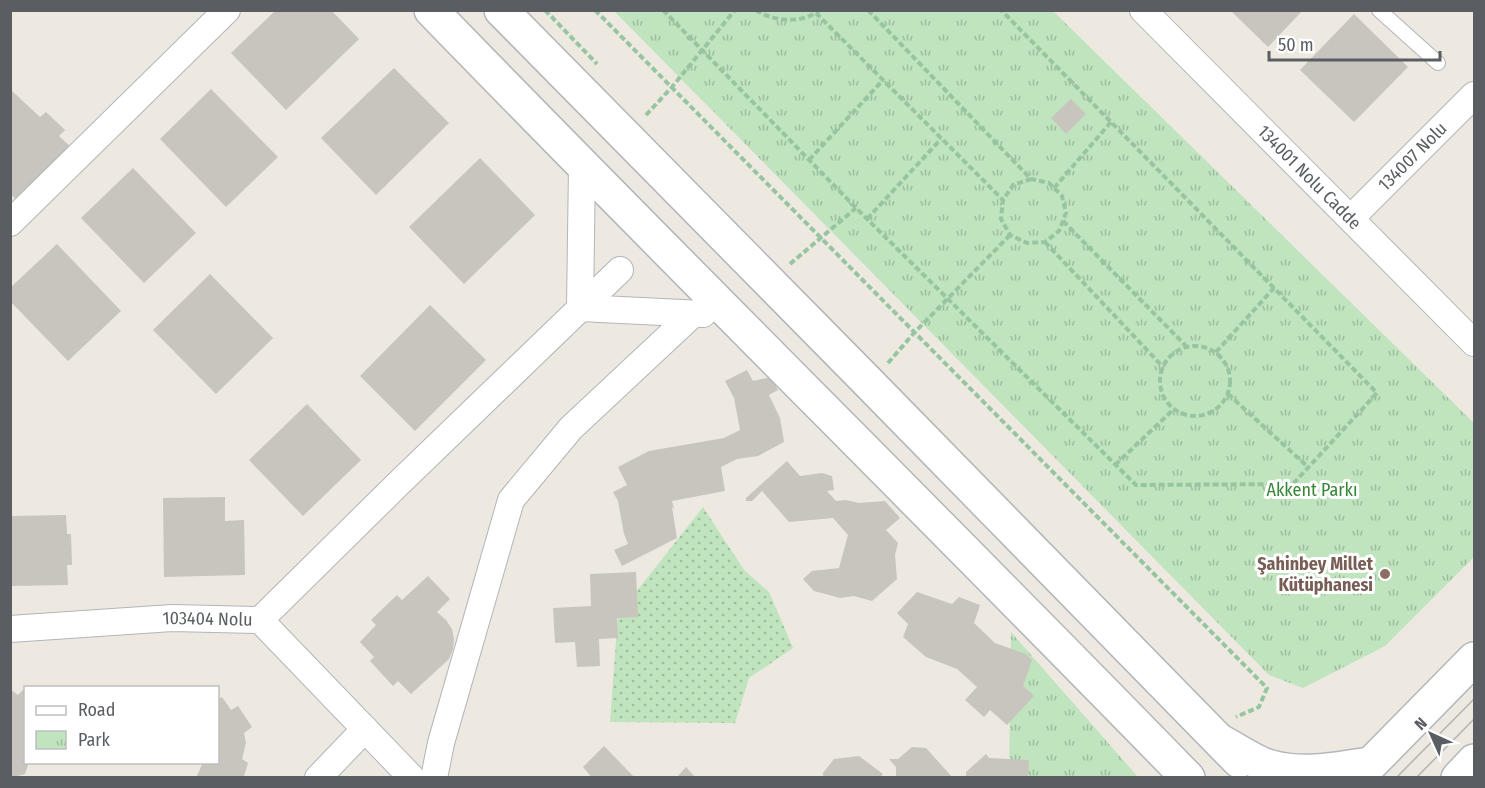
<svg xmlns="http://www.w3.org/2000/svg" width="1485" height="788" viewBox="0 0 1485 788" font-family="'Fira Sans Condensed',sans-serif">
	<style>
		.grass { fill: url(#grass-dots) }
		.park { fill: url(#park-tufts) }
		.building { fill: #c8c4be }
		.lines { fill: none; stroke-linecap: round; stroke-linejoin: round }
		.service-casing { stroke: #b2b5b9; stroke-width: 16 }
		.minor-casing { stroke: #b2b5b9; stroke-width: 28 }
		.tertiary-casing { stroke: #b2b5b9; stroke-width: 36 }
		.secondary-casing { stroke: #b3b7bc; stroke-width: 36 }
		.path { stroke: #97c5a1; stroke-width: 4; stroke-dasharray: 6 3; stroke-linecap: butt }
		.service { stroke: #fff; stroke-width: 14 }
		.minor { stroke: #fff; stroke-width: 26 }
		.tertiary { stroke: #fff; stroke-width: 33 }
		.secondary { stroke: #fff; stroke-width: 33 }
		.tram { stroke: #b2b3b3; stroke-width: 1.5 }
		.education-dot { fill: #8d6e63; stroke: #fff; stroke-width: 2 }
		.labels { text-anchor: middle; stroke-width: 6; stroke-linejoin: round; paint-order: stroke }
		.street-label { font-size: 18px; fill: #5a5e62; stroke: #fff }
		.park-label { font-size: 18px; fill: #378536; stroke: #fff }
		.education-label { font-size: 18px; font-weight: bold; fill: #785e54; stroke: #fff; text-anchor: end }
	</style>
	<defs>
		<pattern id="grass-dots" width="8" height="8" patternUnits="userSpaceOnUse" patternTransform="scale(1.5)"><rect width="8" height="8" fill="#c0e4be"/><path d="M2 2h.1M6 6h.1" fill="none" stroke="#9fbc9e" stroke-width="1.8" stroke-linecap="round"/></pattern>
		<pattern id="park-tufts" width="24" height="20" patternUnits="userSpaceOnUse" patternTransform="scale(1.5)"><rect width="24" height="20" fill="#c0e4be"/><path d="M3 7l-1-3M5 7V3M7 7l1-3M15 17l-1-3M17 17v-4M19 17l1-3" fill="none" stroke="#9fbc9e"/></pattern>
	</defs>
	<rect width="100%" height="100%" fill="#ede9e1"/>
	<polygon class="grass" points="703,507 744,570 769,592 793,648 749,678 735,723 610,722 618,615"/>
	<g class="park">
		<polygon points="614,11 1053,11 1474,423 1474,557 1385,646 1303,688 1269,675"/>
		<polygon points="1011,632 1138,777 1009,777"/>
	</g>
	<g class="building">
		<polygon points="276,10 331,10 359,39 286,110 231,53"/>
		<polygon points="1230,10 1303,10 1268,47"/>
		<polygon points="1354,14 1408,67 1354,122 1300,70"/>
		<polygon points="394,68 449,123 376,195 321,138"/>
		<polygon points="211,89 278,157 226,207 160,139"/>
		<polygon points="12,91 40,117 46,112 65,130 59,136 74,150 21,204 10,194 10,93"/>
		<polygon points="1071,99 1086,114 1066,134 1051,118"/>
		<polygon points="480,158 535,215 464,284 409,227"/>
		<polygon points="133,168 196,233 144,283 81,218"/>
		<polygon points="57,244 121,311 68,361 10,301 10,288"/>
		<polygon points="210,274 273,338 216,394 153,330"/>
		<polygon points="430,305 486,360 415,431 360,376"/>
		<polygon points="747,370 753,381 771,377 778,390 769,395 780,418 784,442 758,456 737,459 721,467 725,491 672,501 674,509 672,507 677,538 622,566 614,550 628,544 624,534 618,501 613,492 627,485 618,467 649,451 724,438 740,430 734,398 725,381"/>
		<polygon points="307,404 361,460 303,516 249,460"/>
		<polygon points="787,461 800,476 822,473 832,476 834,490 827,491 836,501 846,500 859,503 885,501 900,518 886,530 898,543 895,555 897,579 872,601 854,596 840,598 814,591 803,579 812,571 839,568 848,535 833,518 789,522 762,491 752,501 746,501 746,498"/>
		<polygon points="225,497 225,521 244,520 245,575 164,577 163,498"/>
		<polygon points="66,515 67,534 71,534 72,565 67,565 68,585 10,586 10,516"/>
		<polygon points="636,572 638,617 617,618 618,638 599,639 600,666 577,667 575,642 555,643 553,608 591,606 590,574"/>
		<polygon points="428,576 450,599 437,612 446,620 452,629 454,639 453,649 449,659 411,694 398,681 393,686 370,661 374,657 360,642 376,625 371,620 397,595 402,600"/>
		<polygon points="917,592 952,604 959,597 980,605 974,623 995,643 1026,654 1032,660 1023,686 1034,696 1007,725 990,710 984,717 965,700 977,687 957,669 926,657 903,637 908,624 897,613"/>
		<polygon points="26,687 26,762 29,762 25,774 10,778 10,689 18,695"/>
		<polygon points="222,697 231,710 238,706 252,727 244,733 246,743 242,759 248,763 244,776 243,778 196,778 203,762 218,762 218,699"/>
		<polygon points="604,746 635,778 592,778 583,767"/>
		<polygon points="912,747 926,748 953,778 896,778 896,767 889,759 898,759"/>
		<polygon points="986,754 989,758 1029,760 1028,778 966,778 966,772"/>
		<polygon points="859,756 883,774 880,778 823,778 823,773 834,759"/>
		<polygon points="686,767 696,778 676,778"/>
	</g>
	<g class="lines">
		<g class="service-casing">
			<polyline id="service" points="1379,10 1438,63"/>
		</g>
		<g class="minor-casing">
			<g id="minor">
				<path id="s1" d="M1143,10L1474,343"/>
				<polyline points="582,166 580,308 703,314"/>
				<path id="s2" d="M1351,218L1474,95"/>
				<polyline points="10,223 227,10"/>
				<polyline points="260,620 399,483 620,270"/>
				<path id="s3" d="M10,629L172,618L260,620L412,778"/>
				<polyline points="318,778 365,729"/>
				<polyline points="434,778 441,743 511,500 571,428 693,314"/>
			</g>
		</g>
		<g class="tertiary-casing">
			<g id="tertiary">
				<path d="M431,10C681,268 937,520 1188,778"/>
				<polyline points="501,10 866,380 1239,761"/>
			</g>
		</g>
		<g class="secondary-casing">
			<g id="secondary">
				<path d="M1220,741C1234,748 1257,764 1271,767C1303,776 1338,769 1370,764"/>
				<polyline points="1186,776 1186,778"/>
				<polyline points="1357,778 1474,659"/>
				<polyline points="1458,778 1474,761"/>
			</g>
		</g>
		<g class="path">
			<polyline points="545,10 597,64"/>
			<polyline points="595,10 1267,688 1259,707 1236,717"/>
			<polyline points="663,10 856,208 1136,485 1293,484 1377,393 1001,10"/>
			<path d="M756,10C774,22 802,24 820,10"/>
			<polyline points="868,10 1031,179 1049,183 1062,196 1066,213 1059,231 1045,242 1027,243 1010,235 1001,219 1003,200 1013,185 1031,179"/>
			<polyline points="816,13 1003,200"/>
			<polyline points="646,115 672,87 735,10"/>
			<polyline points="809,160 883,80"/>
			<polyline points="1054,188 1111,122"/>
			<polyline points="867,219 941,139"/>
			<polyline points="1063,221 1186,346"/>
			<polyline points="1045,242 1163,367"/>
			<polyline points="790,264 856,208"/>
			<circle cx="1195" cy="381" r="35"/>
			<polyline points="1216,352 1274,288"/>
			<polyline points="888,363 914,333 1010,235"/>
			<polyline points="1228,394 1308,467"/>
			<polyline points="1115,465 1174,409"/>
		</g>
		<use href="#service" class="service"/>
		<use href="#minor" class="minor"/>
		<use href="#tertiary" class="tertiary"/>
		<use href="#secondary" class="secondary"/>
		<g class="tram">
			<polyline points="1396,778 1474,699"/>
			<polyline points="1416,778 1474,719"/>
		</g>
	</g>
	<circle class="education-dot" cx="1385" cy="574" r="6"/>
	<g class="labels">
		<g class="street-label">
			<text dy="6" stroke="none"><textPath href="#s2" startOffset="87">134007 Nolu</textPath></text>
			<text dy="6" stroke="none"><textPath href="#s1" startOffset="236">134001 Nolu Cadde</textPath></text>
			<text dy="6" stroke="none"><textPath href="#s3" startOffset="198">103404 Nolu</textPath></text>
		</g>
		<g class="park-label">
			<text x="1312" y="496">Akkent Parkı</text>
		</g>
		<g class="education-label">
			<text x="1373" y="570">Şahinbey Millet<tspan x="1373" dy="21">Kütüphanesi</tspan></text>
		</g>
	</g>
	<rect width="1485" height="788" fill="none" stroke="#5a5e62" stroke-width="24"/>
	<rect x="24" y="686" width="195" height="78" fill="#ffffff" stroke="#bdbfc0" stroke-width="1.5"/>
	<rect x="36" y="706" width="30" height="9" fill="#ffffff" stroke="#bdbfc0" stroke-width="1.5"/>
	<text x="78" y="716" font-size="18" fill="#5a5e62">Road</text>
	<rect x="36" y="731" width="30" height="18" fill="url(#park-tufts)" stroke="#bdbfc0" stroke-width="1.5"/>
	<text x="78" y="746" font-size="18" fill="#5a5e62">Park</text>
	<g transform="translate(1431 734) rotate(315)" stroke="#ffffff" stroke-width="4.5" paint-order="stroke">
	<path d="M0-4.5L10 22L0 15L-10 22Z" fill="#5a5e62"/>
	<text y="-9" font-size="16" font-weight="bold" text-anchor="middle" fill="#5a5e62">N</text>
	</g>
	<path d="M1269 51v9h171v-9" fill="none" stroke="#5a5e62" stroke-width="3"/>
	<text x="1278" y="51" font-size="18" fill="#5a5e62" stroke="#ffffff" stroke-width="4.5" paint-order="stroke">50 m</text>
</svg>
